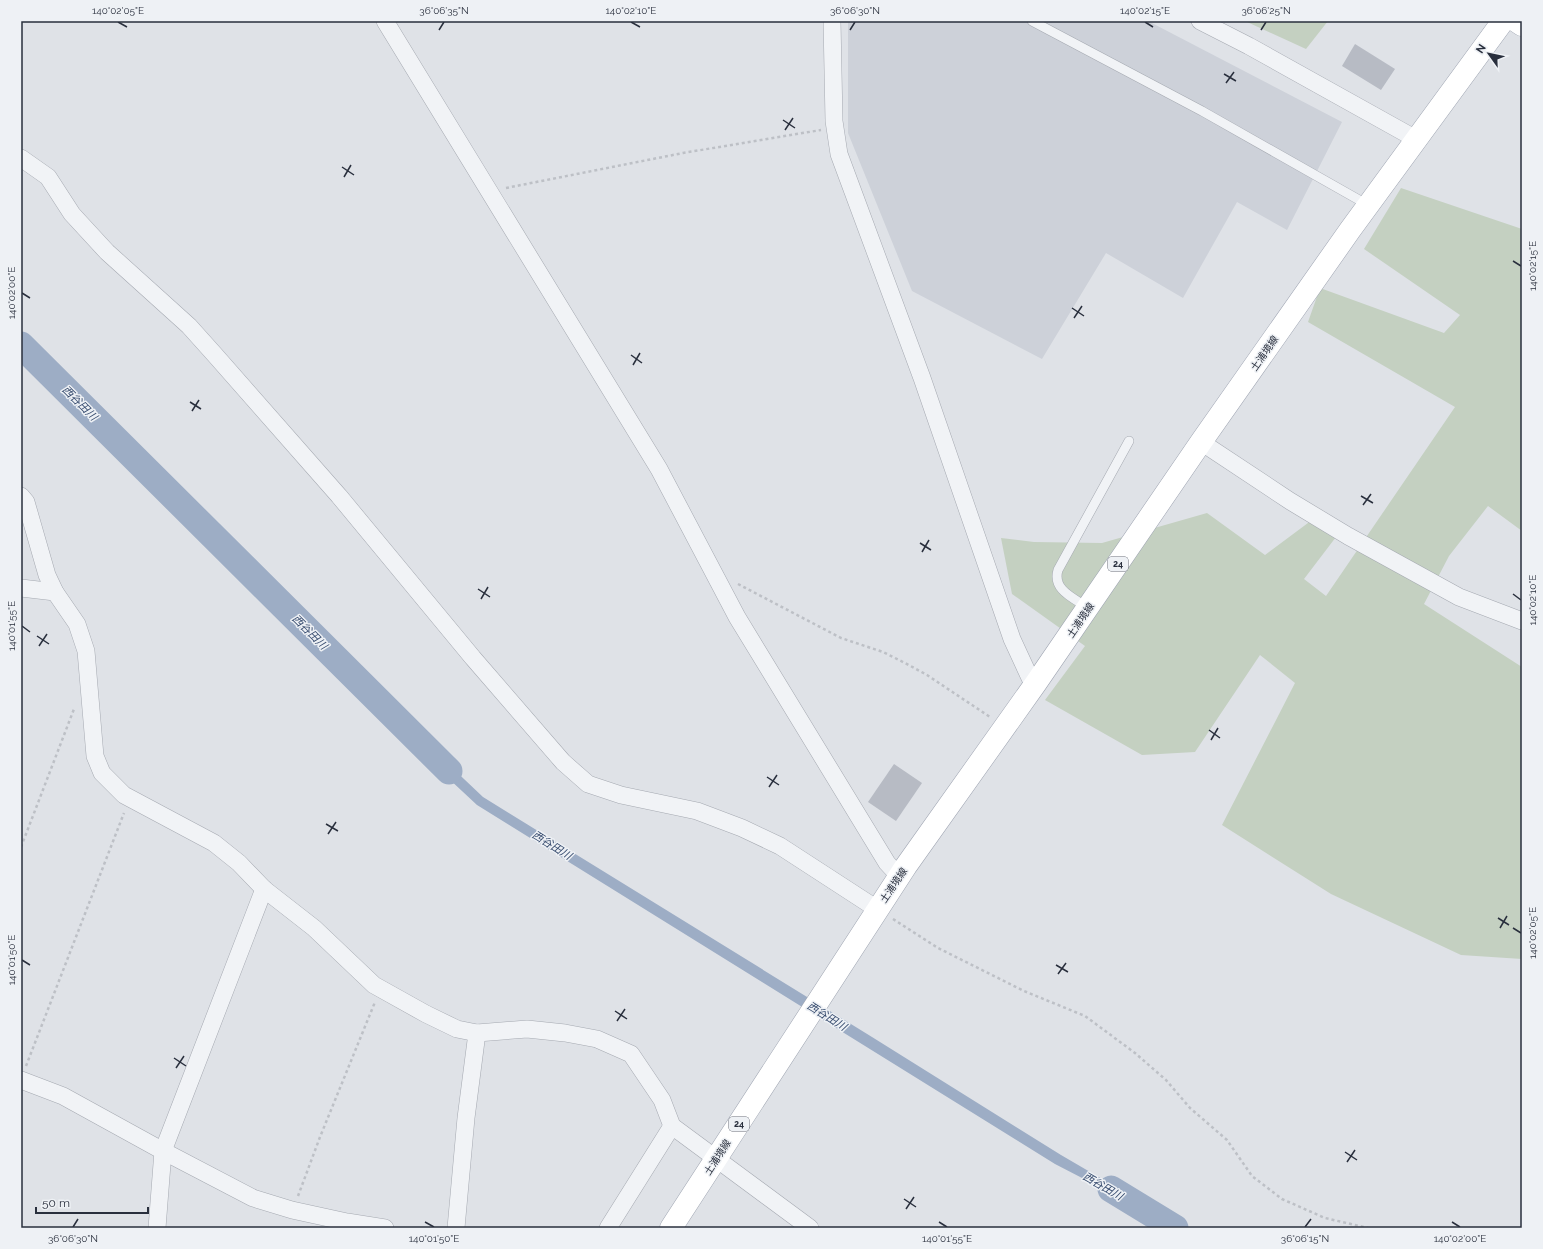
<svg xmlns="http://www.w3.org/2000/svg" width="1543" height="1249" viewBox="0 0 1543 1249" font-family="Raleway,'Noto Sans JP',sans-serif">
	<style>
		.built { fill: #cdd1d9 }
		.green { fill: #c4d0c1 }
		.water { fill: #9dadc5 }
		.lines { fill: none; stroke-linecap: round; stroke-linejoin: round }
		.river { stroke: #9dadc5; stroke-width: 27 }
		.building { fill: #b7bbc4 }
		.lane-casing { stroke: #a5a9b1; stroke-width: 10 }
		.street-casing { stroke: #a5a9b1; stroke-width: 18 }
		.primary-casing { stroke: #9fa5b2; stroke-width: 23 }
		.path { stroke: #bdc0c6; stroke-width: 2.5; stroke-dasharray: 3 3; stroke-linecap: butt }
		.lane { stroke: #f1f3f6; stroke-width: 9 }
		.street { stroke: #f1f3f6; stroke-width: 17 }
		.primary { stroke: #fff; stroke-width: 22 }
		.ticks { fill: none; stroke: #292f3d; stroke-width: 1.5 }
		.labels { text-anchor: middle; stroke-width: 3; stroke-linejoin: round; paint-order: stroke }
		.shield { fill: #eef1f5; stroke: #646974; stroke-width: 1 }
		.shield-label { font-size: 9px; font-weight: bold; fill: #292f3d }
		.street-label { font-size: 10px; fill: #292f3d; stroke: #eef1f5 }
		.water-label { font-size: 11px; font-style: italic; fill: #364b6e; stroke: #eef1f5 }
		.neatline { fill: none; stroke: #292f3d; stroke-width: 1.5 }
		.ticks-label { font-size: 10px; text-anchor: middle; fill: #292f3d }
	</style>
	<rect width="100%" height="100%" fill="#dfe2e7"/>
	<polygon class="built" points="848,21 1148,21 1342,122 1287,230 1237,202 1183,298 1106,253 1042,359 912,291 848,133"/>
	<g class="green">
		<polygon points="1245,21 1328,21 1306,49"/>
		<polygon points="1401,188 1522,229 1522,531 1488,506 1449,556 1424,604 1522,667 1522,959 1461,955 1331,894 1222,825 1295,683 1260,655 1195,752 1142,755 1045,700 1085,646 1012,594 1001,538 1034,542 1102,543 1207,513 1265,555 1312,520 1336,537 1304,579 1326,596 1455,407 1308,322 1320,288 1444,333 1460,315 1364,249"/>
	</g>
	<polygon class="water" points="426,743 483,797 872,1037 1061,1155 1145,1204 1140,1212 1084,1179 1055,1164 477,805 418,750"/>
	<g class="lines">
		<g class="river">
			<polyline points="21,345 449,771"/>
			<polyline points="1111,1189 1175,1228"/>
		</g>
	</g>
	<g class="building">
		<polygon points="1355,44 1395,69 1381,90 1342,66"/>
		<polygon points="894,764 922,783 896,821 868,802"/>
	</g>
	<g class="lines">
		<g class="lane-casing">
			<g id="lane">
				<polyline points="1032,21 1202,111 1368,205"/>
				<path d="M1088,608C1074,598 1052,590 1058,570L1129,441"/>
			</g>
		</g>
		<g class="street-casing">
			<g id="street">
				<polyline points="385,21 659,469 737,617 887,863 899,876"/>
				<polyline points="832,21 834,121 839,154 922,378 1012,639 1030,678 1036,683"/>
				<polyline points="1200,21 1249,46 1416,139"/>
				<polyline points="21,158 48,177 72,214 107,252 189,326 215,355 339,496 473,658 563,762 588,784 621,795 697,811 742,828 780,846 877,909"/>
				<polyline points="1201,442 1290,501 1348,536 1459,597 1522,621"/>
				<polyline points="21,496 26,502 47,575 55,592 77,624 86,651 95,756 102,773 124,795 214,843 239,863 264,889 314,928 374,985 426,1014 457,1029 477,1033 527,1029 565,1033 597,1039 631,1054 662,1100 672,1126 810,1228"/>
				<polyline points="21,588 55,592"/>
				<polyline points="21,1080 63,1096 163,1151 253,1198 292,1210 347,1222 385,1228"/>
				<polyline points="157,1228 163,1151 264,889"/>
				<polyline points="456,1228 466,1118 477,1033"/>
				<polyline points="608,1228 672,1126"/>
			</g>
		</g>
		<g class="primary-casing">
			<g id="primary">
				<polyline points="1516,21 1522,25"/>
				<polyline points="671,1228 906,866 1036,683 1201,442 1350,230 1503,21"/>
			</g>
		</g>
		<g class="path">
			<polyline points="506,188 683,153 821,130"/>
			<polyline points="738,584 841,638 883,652 905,663 927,675 990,717"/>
			<polyline points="21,847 74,709"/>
			<polyline points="893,919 938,948 1024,991 1085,1016 1135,1053 1166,1080 1190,1108 1227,1140 1252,1176 1282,1199 1325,1218 1368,1228"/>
			<polyline points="26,1066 124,813"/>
			<polyline points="298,1196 320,1137 375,1002"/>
		</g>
		<use href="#lane" class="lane"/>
		<use href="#street" class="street"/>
		<use href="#primary" class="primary"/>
	</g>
	<path class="ticks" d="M118,22L127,27M631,22L640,27M1145,22L1153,27M439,30L444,22M850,30L855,22M1261,30L1266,22M1224,74L1236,81M1226,83L1234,72M783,120L795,128M785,130L793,118M342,167L354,175M344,177L351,165M1513,261L1521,266M22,293L30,298M1072,308L1084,316M1074,318L1082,306M631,355L642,363M633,365L640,353M190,402L201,409M192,411L199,400M1361,496L1373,503M1363,505L1371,494M920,543L931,550M922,552L929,540M478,589L490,597M1513,594L1521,600M481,599L488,587M22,626L30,632M37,636L49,644M39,646L47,634M1209,730L1220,738M1211,740L1218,728M767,777L779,785M769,787L777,775M326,824L338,831M328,834L336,822M1498,918L1509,925M1500,928L1507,916M1513,928L1521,933M22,960L30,965M1056,965L1068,972M1058,974L1066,963M615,1011L627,1019M617,1021L625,1009M174,1058L186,1066M176,1068L184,1056M1345,1152L1357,1160M1347,1162L1355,1150M904,1199L916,1207M906,1209L914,1197M425,1222L434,1227M939,1222L947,1227M1452,1222L1460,1227M73,1227L78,1219M1305,1227L1311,1219"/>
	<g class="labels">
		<g class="shield">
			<rect x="1108" y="557" width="20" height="14" rx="3"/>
			<rect x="729" y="1117" width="20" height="14" rx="3"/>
		</g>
		<g class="shield-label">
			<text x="1118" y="567">24</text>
			<text x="739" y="1127">24</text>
		</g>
		<g class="street-label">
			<text transform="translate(1264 353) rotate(-55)" y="4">土浦境線</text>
			<text transform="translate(1080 620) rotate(-56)" y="4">土浦境線</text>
			<text transform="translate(893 885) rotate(-56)" y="4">土浦境線</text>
			<text transform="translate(717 1157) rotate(-57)" y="4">土浦境線</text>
		</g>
		<g class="water-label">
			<text transform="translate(80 403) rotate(45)" y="4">西谷田川</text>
			<text transform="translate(310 632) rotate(45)" y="4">西谷田川</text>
			<text transform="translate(552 845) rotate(32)" y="4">西谷田川</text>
			<text transform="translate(827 1016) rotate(32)" y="4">西谷田川</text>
			<text transform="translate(1103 1186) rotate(30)" y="4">西谷田川</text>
		</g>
	</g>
	<rect width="1543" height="1249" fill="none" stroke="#eef1f5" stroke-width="44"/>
	<g transform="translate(1489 54) rotate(303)" stroke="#eef1f5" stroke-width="3" paint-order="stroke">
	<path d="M0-3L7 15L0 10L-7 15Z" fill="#292f3d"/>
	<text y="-6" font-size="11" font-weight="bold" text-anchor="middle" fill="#292f3d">N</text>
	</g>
	<path d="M36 1207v6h112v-6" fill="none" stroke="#292f3d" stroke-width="2"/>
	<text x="42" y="1207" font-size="12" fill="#292f3d" stroke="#eef1f5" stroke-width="3" paint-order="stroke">50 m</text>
	<rect x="22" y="22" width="1499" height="1205" class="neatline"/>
	<g class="ticks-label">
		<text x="118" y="14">140°02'05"E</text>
		<text x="444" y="14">36°06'35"N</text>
		<text x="631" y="14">140°02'10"E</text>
		<text x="855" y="14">36°06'30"N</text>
		<text x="1145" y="14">140°02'15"E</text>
		<text x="1266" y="14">36°06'25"N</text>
		<text transform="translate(1532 266) rotate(-90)" y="4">140°02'15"E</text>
		<text transform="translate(11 293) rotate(-90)" y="4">140°02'00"E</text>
		<text transform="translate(1532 600) rotate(-90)" y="4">140°02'10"E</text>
		<text transform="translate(11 626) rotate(-90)" y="4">140°01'55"E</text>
		<text transform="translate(1532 933) rotate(-90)" y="4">140°02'05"E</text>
		<text transform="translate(11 960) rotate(-90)" y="4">140°01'50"E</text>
		<text x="73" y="1242">36°06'30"N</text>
		<text x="434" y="1242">140°01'50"E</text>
		<text x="947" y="1242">140°01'55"E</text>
		<text x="1305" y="1242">36°06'15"N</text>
		<text x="1460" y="1242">140°02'00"E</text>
	</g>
</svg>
